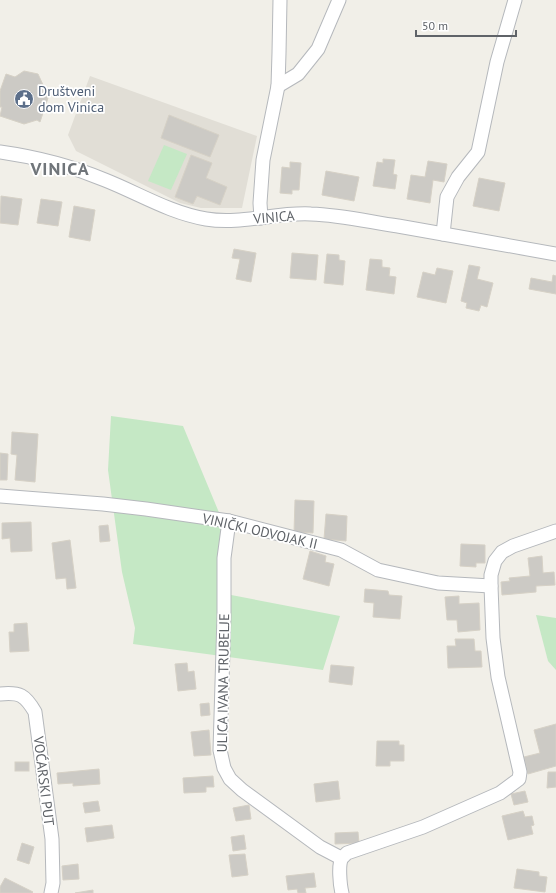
<svg xmlns="http://www.w3.org/2000/svg" width="556" height="893" viewBox="0 0 556 893" font-family="'PT Sans',sans-serif">
	<style>
		.education { fill: #e1ded6 }
		.green { fill: #c5e8c5 }
		.building { fill: #cccac5; stroke: #d6d1c6 }
		.lines { fill: none; stroke-linecap: round; stroke-linejoin: round }
		.minor-casing { stroke: #b5b8bc; stroke-width: 15 }
		.minor { stroke: #fff; stroke-width: 13 }
		.labels { text-anchor: middle; stroke-width: 3.5; stroke-linejoin: round; paint-order: stroke }
		.service-label { font-size: 14px; fill: #4e5e75; stroke: #fff; text-anchor: start }
		.street-label { font-size: 14px; fill: #5f6368; stroke: #fff }
		.district-label { font-size: 18px; font-weight: bold; letter-spacing: 1px; fill: #70757a; stroke: #fff }
	</style>
	<rect width="100%" height="100%" fill="#f1efe8"/>
	<polygon class="education" points="90,76 257,136 242,208 201,208 180,203 76,151 68,135"/>
	<g class="green">
		<polygon points="164,145 187,154 171,190 148,181"/>
		<polygon points="111,416 183,426 230,539 226,594 340,616 323,670 133,644 135,628 122,572 108,470"/>
		<polygon points="536,615 556,618 556,670 548,661"/>
	</g>
	<g class="building">
		<polygon points="24,71 38,74 44,87 51,89 40,122 37,120 24,124 0,116 2,107 0,107 0,91 6,74 15,77"/>
		<polygon points="169,115 219,135 210,157 161,138"/>
		<polygon points="191,155 212,163 206,178 227,187 220,205 197,196 193,204 175,197"/>
		<polygon points="383,159 395,160 393,174 397,175 395,189 373,186 377,162 383,163"/>
		<polygon points="428,161 447,164 444,182 433,180 430,203 407,199 411,175 425,177"/>
		<polygon points="290,162 301,163 299,190 292,190 292,194 280,193 282,167 290,168"/>
		<polygon points="326,171 359,177 354,201 322,195"/>
		<polygon points="479,178 505,183 499,211 473,206"/>
		<polygon points="1,196 22,199 18,225 0,223"/>
		<polygon points="41,199 62,202 58,226 37,223"/>
		<polygon points="74,206 95,210 90,241 69,237"/>
		<polygon points="234,249 256,253 251,282 236,279 240,259 232,258"/>
		<polygon points="292,253 318,255 316,280 290,278"/>
		<polygon points="327,254 339,255 339,260 345,261 343,285 324,283"/>
		<polygon points="370,259 382,260 382,267 390,268 389,276 396,277 394,294 366,290"/>
		<polygon points="469,265 480,267 477,279 493,283 487,307 481,305 479,311 466,308 467,303 461,301"/>
		<polygon points="437,268 453,271 446,303 417,297 423,272 435,275"/>
		<polygon points="553,275 556,276 556,294 529,289 531,278 552,282"/>
		<polygon points="12,432 38,434 35,482 15,480 17,455 11,454"/>
		<polygon points="0,453 8,454 7,480 0,480"/>
		<polygon points="295,500 314,501 313,533 294,532"/>
		<polygon points="326,514 347,516 346,541 324,539"/>
		<polygon points="31,522 32,551 11,552 10,538 2,539 2,523"/>
		<polygon points="108,525 110,541 100,542 99,526"/>
		<polygon points="70,540 76,588 67,589 66,578 56,579 52,543"/>
		<polygon points="461,544 485,545 485,563 476,563 476,567 460,566"/>
		<polygon points="310,551 326,556 325,562 334,564 329,586 303,579"/>
		<polygon points="542,556 543,573 554,572 555,585 536,586 536,592 502,595 501,582 510,581 509,578 530,576 528,558"/>
		<polygon points="365,589 388,591 389,595 402,596 400,619 373,617 374,603 364,602"/>
		<polygon points="459,596 459,604 479,603 480,630 458,632 457,620 447,620 445,597"/>
		<polygon points="27,623 29,651 10,652 9,632 14,632 14,624"/>
		<polygon points="455,639 474,639 475,651 481,651 482,667 448,668 447,646 456,646"/>
		<polygon points="187,663 188,672 194,671 196,689 178,691 175,664"/>
		<polygon points="331,665 354,667 352,685 329,682"/>
		<polygon points="209,703 210,715 201,716 200,704"/>
		<polygon points="556,724 556,766 528,774 524,757 540,753 534,730"/>
		<polygon points="209,730 211,755 194,756 191,732"/>
		<polygon points="377,741 399,741 399,745 404,745 404,761 390,761 390,766 376,766"/>
		<rect x="15" y="762" width="14" height="9"/>
		<polygon points="99,769 100,784 73,786 73,783 58,784 57,773"/>
		<polygon points="548,772 556,772 556,787 547,788"/>
		<polygon points="213,776 214,787 206,787 206,792 184,793 183,778"/>
		<polygon points="338,781 340,799 316,802 314,784"/>
		<polygon points="525,791 528,802 514,805 511,794"/>
		<polygon points="98,801 100,811 85,813 83,803"/>
		<polygon points="249,805 251,819 236,821 233,808"/>
		<polygon points="523,811 525,817 532,816 534,825 531,826 533,834 508,840 502,816"/>
		<polygon points="112,825 114,838 87,842 85,828"/>
		<polygon points="358,832 359,843 335,844 335,833"/>
		<polygon points="244,835 246,849 233,851 231,837"/>
		<polygon points="22,843 34,847 29,864 17,860"/>
		<polygon points="245,854 248,875 232,877 229,855"/>
		<polygon points="78,864 79,879 63,880 62,866"/>
		<polygon points="517,869 539,872 539,876 547,877 545,892 514,888"/>
		<polygon points="314,873 316,887 305,888 306,893 298,893 297,889 288,890 286,876"/>
		<polygon points="5,878 33,892 32,893 0,893 0,887"/>
		<polygon points="93,890 93,893 75,893"/>
	</g>
	<g class="lines">
		<g class="minor-casing">
			<g id="minor">
				<polyline points="278,86 298,74 318,49 339,0"/>
				<path d="M0,152C36,157 71,166 105,180C138,193 170,213 206,219C241,225 276,212 311,214C341,215 370,222 398,226C451,235 503,245 556,254"/>
				<polyline points="261,218 260,203 263,160 278,86 279,53 280,0"/>
				<polyline points="443,234 447,197 458,177 478,152 497,62 515,0"/>
				<polyline points="0,496 103,504 146,509 229,521 341,550 378,570 438,583 491,586"/>
				<polyline points="229,521 224,558 224,616 220,750 224,768 230,779 242,790 320,847 341,858"/>
				<path d="M0,694C20,692 25,695 35,712L52,839L53,883L51,893"/>
				<path d="M342,893C340,885 338,864 342,858C344,856 345,855 347,853L423,827L500,793L519,779L520,772L511,733L498,677L493,638L491,586V575L495,561L502,552L513,546L556,531"/>
			</g>
		</g>
		<use href="#minor" class="minor"/>
	</g>
	<defs>
		<g id="civic-disc" transform="scale(1)"><circle r="9.5" fill="#5c6f8a" stroke="#fff"/><path d="M-.6-6.5H3V-4.5H.6V-3L4-1V1h2V6H-6V1h2V-1L-.6-3ZM-1.2 2.5V6h2.4V2.5Z" fill="#fff"/></g>
	</defs>
	<g fill-rule="evenodd">
		<use href="#civic-disc" x="24" y="99"/>
	</g>
	<g class="labels">
		<g class="service-label">
			<text x="38" y="96">Društveni<tspan x="38" dy="16">dom Vinica</tspan></text>
		</g>
		<g class="street-label">
			<text transform="translate(274 217) rotate(-5)" y="5">VINICA</text>
			<text transform="translate(260 531) rotate(13)" y="5">VINIČKI ODVOJAK II</text>
			<text transform="translate(223 683) rotate(-89)" y="5">ULICA IVANA TRUBELJE</text>
			<text transform="translate(44 781) rotate(83)" y="5">VOĆARSKI PUT</text>
		</g>
		<g class="district-label">
			<text x="60" y="175">VINICA</text>
		</g>
	</g>
	<path d="M416 30v6h100v-6" fill="none" stroke="#5f6368" stroke-width="2"/>
	<text x="422" y="30" font-size="12" fill="#5f6368" stroke="#ffffff" stroke-width="3" paint-order="stroke">50 m</text>
</svg>
